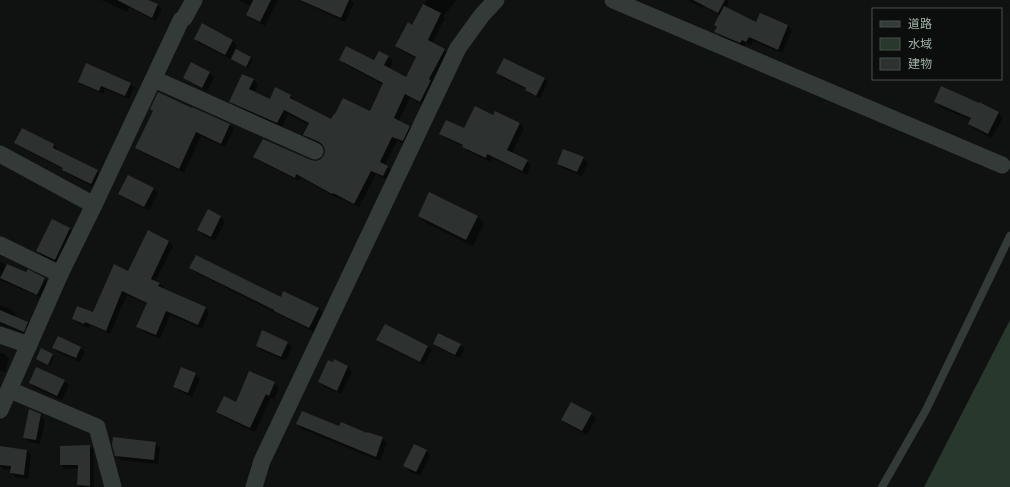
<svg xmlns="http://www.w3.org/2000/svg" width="1010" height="487" viewBox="0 0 1010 487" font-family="'Work Sans','Noto Sans JP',sans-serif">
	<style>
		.water { fill: #28382c }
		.shadow { fill: #0007 }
		.building { fill: #2d3130 }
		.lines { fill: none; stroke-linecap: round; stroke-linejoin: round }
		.lane { stroke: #333a37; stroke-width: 8 }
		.street { stroke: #333a37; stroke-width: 17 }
	</style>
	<rect width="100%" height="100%" fill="#101212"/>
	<polygon class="water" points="1010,320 1010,487 924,487"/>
	<g class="shadow">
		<polygon points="101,0 146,0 157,5 162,9 156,21 129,7 127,12"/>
		<polygon points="239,0 278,0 265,26 252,19 247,15 251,6"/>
		<polygon points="298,0 351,0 354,3 345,22"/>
		<polygon points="427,0 456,0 443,17 445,18 432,43 444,50 449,54 425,106 410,98 399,121 410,126 414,131 407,145 397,140 385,165 392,171 388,180 376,174 359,207 337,197 337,198 301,178 299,181 259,161 255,156 316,162 321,160 325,155 326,150 325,146 308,139 304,134 309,125 288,114 282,127 234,106 230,101 243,75 254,80 258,85 254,92 270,100 276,88 291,96 295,100 295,101 331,121 370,112 383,85 345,64 340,59 374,61 379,52 389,57 393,61 389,69 406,78 417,59 400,50 396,45 413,26"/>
		<polygon points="688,0 727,0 729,2 726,8 757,23 761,14 788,25 792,30 782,53 753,41 751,46 746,43 744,47 720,36 716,31 720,15 703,6 702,8"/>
		<polygon points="195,39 232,40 237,45 230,59 199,43"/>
		<polygon points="251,57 253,59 248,68 232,59"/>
		<polygon points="192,64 210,73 214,78 207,91 189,82 185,78"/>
		<polygon points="497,73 544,78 548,82 540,98 530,94 527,90 501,77"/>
		<polygon points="79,82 130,84 134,87 129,99 105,89 103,94 83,85"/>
		<polygon points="936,102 980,103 999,113 1003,118 992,138 973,128 969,124 971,120 940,107"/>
		<polygon points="154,112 229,125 234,129 225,147 201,136 184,173 141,152 136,148"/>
		<polygon points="494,117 520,123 524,128 512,153 527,161 531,165 527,175 492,158 490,162 468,151 463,146 445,138 441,134 465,129"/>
		<polygon points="22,129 54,145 58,150 57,151 97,171 102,176 95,188 68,174 63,169 20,147 15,143"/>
		<polygon points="583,158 588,163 582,176 562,168 558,163"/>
		<polygon points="154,189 158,193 149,211 124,198 119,194"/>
		<polygon points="419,216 477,216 484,223 473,246 426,223"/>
		<polygon points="220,217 225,221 215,241 203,235 198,230"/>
		<polygon points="69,228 74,233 59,264 42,256 37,251"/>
		<polygon points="169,241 173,246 155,282 159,284 164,288 163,290 205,308 209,312 202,329 170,315 160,339 142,331 137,326 147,304 127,295 110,334 90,325 89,328 77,323 73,319 94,314 128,272"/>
		<polygon points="0,262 27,274 44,278 48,283 42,298 0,280"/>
		<polygon points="191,268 281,298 319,309 323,313 314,332 195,272"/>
		<polygon points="0,305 10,309 16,314 14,317 27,323 31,328 28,335 0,324"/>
		<polygon points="378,340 428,346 432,350 424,365 381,344"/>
		<polygon points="287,342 292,347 286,361 261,350 257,346"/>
		<polygon points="434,344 460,345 465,349 460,358 439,348"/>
		<polygon points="54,348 81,348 85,352 80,362 58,352"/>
		<polygon points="0,353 5,354 9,359 5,372 0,371"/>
		<polygon points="52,355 54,357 50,366 37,359"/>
		<polygon points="335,361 348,367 352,372 341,394 323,386 319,381"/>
		<polygon points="195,374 200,379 192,397 179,391 174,387"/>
		<polygon points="64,380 69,385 62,400 35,388 30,383"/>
		<polygon points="274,383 279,388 274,399 271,398 255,432 222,416 217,412"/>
		<polygon points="591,413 596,418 587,435 567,425 563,420"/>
		<polygon points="41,415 45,420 40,444 28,442 24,437"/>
		<polygon points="297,424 340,428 368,434 368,433 383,438 387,443 380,461 302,429"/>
		<polygon points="155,443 160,447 158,464 121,460 116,455"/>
		<polygon points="89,446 93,450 94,487 80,487 78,485 79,468 65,469 61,465"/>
		<polygon points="27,451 31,455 28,479 16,477 11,473 11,470 3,469 0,466 0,455"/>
		<polygon points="426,451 430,455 420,476 409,471 405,466"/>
	</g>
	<g class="building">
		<polygon points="117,0 148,0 158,4 152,18"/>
		<polygon points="253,0 271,0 260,22 246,15"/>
		<polygon points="300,0 349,0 341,18"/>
		<polygon points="693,0 725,0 718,13"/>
		<polygon points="423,4 441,13 428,40 445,49 429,79 431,80 420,102 405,94 394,118 410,126 403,141 392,137 380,162 388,166 383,176 371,171 354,204 333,193 332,194 296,174 295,178 253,157 263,139 311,160 316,161 321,159 324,155 325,150 323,145 319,142 303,135 309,123 284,110 277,123 229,102 242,74 254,79 249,89 270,99 275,87 291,95 290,98 331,119 334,114 335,114 343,98 370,111 383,83 339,60 346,46 374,60 379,51 389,56 384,65 406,77 416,57 395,46 408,22 412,25"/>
		<polygon points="724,6 756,22 760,13 788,25 778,50 749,37 746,42 742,40 740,43 714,32 717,27 714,25"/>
		<polygon points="202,23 233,40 225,55 194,39"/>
		<polygon points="236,49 251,57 246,67 231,59"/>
		<polygon points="504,58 545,78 536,96 525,90 526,88 496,73"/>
		<polygon points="191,62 210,72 202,88 183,78"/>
		<polygon points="86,63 131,83 125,96 101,86 99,91 78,82"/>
		<polygon points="941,86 979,103 979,102 999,112 988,134 968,124 971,118 934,102"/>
		<polygon points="158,92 192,108 192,107 230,124 221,144 196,132 179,169 135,148 153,111 150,109"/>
		<polygon points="475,106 493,115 495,111 520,123 507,150 528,160 522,171 487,154 486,158 462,147 463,145 439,134 446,120 464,128"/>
		<polygon points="22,128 54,144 53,148 98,170 91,184 62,170 63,168 14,143"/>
		<polygon points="563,149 584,157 577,172 557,164"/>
		<polygon points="128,175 154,188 144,207 118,194"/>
		<polygon points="429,192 478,216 466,240 418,216"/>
		<polygon points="208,209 221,216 211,237 197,230"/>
		<polygon points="52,219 70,228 55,260 36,251"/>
		<polygon points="148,230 169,241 151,279 160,283 158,286 206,307 198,325 166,311 156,335 136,327 147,303 122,291 106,331 85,322 84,324 72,319 77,306 93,312 114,264 128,271"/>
		<polygon points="196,255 281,297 283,291 319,308 309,328 274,311 274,310 189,268"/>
		<polygon points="7,264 26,272 28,269 45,278 37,295 0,278"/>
		<polygon points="0,310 28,322 24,332 0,322"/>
		<polygon points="385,324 428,346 420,362 376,340"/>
		<polygon points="262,330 288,342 281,357 256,346"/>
		<polygon points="438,333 461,344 455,355 433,344"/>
		<polygon points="58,336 81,347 76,358 52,348"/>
		<polygon points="41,348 53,354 48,365 36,359"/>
		<polygon points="334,359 348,366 337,391 318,382 328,360 333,362"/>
		<polygon points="36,367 65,380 57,396 29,383"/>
		<polygon points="181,367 196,373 188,393 173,387"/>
		<polygon points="249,371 275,382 269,396 266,394 250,428 216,412 224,396 236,402"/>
		<polygon points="571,402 592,413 582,431 561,420"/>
		<polygon points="29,409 41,414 36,440 23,438"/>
		<polygon points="302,411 339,426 341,422 367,433 367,432 383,437 376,457 296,424"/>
		<polygon points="113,437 156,442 154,460 115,456 112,445"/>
		<polygon points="414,444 427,450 416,472 403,466"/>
		<polygon points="90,445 90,486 77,485 78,465 60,465 60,446"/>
		<polygon points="0,446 27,450 24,475 10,473 11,466 0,465"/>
	</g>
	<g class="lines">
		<polyline class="lane" points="882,487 926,410 1010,236"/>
		<g class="street">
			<polyline points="613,0 1002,165"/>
			<polyline points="154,79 315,151"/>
			<polyline points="0,154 94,205"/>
			<polyline points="0,245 60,274"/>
			<polyline points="0,335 29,345"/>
			<polyline points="10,390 97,427 113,487"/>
			<polyline points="0,410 60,274 94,205 181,20 184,18 194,0"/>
			<polyline points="254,487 262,461 458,48 482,15 496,0"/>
		</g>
	</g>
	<rect x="872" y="8" width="130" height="72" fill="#0c0d0d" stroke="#48504b"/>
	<rect x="880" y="21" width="20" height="6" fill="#333a37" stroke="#48504b"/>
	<text x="908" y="28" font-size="12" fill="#a1b4a9">道路</text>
	<rect x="880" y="38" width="20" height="12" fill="#28382c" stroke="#48504b"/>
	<text x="908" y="48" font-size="12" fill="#a1b4a9">水域</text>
	<rect x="880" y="58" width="20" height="12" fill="#2d3130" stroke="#48504b"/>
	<text x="908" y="68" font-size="12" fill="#a1b4a9">建物</text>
</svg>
